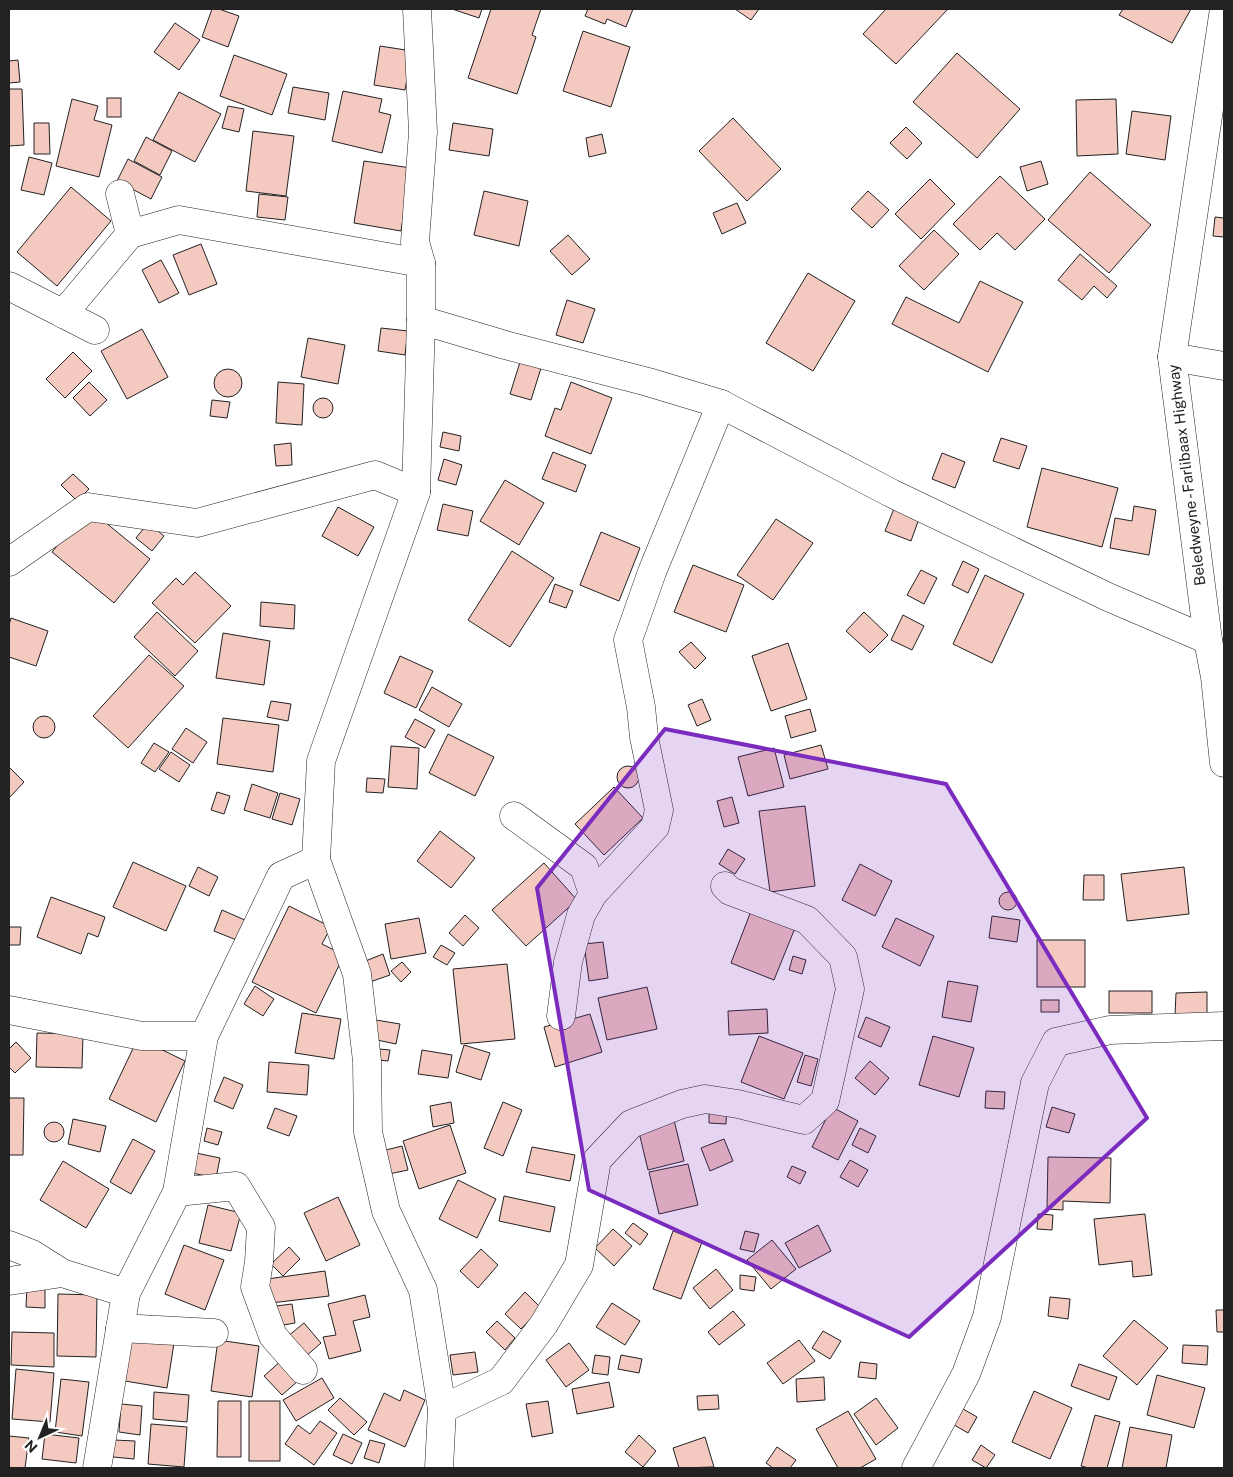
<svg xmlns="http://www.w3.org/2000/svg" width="1233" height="1477" viewBox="0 0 1233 1477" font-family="'Public Sans',sans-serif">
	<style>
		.building { fill: #f3c9c0; stroke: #222 }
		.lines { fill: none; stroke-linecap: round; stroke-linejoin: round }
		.street-casing { stroke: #222; stroke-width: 29 }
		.street { stroke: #fff; stroke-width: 28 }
		.marked { fill: #7b2cbf; fill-opacity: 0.2; stroke: #7b2cbf; stroke-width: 4; stroke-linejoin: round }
		.labels { text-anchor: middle; stroke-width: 4; stroke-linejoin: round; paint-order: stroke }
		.street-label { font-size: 15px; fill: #222; stroke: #fff }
	</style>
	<rect width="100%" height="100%" fill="#fff"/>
	<g class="building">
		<polygon points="212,9 219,9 239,16 228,47 202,37"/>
		<polygon points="452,9 482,9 479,18"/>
		<polygon points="491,9 541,9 532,35 536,37 517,94 468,78"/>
		<polygon points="588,9 633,9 626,27 607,19 605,24 585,16"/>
		<polygon points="735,9 759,9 751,20"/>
		<polygon points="886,9 948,9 896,64 863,34"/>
		<polygon points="1123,9 1191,9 1172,43 1119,15"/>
		<polygon points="175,23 200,40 179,70 154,52"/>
		<polygon points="583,31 630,47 611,107 563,91"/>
		<polygon points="380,46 412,51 405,90 374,85"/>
		<polygon points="957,53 1020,109 977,158 913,102"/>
		<polygon points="234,55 287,74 272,115 220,96"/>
		<polygon points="18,60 20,82 9,83 9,61"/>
		<polygon points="293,87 329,93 325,120 288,113"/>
		<polygon points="9,89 22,89 24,145 9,146"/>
		<polygon points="343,91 382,99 379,112 391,115 382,153 332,141"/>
		<polygon points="179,92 221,114 195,162 153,140"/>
		<rect x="107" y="98" width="14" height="19"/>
		<polygon points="72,99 98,106 94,120 112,125 99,177 56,166"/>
		<polygon points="1116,99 1118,154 1077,156 1076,100"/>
		<polygon points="228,106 244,109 239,132 222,128"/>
		<polygon points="1132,111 1171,116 1165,160 1126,154"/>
		<polygon points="733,118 781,169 747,201 699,151"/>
		<polygon points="34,123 49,123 50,154 34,154"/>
		<polygon points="453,123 493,129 489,156 449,150"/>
		<polygon points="906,127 922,143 907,159 890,143"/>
		<polygon points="253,131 294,136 286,196 246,191"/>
		<polygon points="602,134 606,153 589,157 586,138"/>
		<polygon points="146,137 172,151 160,175 134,161"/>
		<polygon points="29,157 52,163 44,195 21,190"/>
		<polygon points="128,159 162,177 151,199 117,181"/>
		<polygon points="364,161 411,168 401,231 354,223"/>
		<polygon points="1041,161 1048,184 1027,191 1020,167"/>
		<polygon points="1090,172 1151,225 1109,273 1048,220"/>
		<polygon points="1000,176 1045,219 1015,250 997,233 980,250 953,224"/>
		<polygon points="930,179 955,204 921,239 895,214"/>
		<polygon points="71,187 111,221 57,286 17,252"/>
		<polygon points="484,191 528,201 519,246 474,235"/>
		<polygon points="868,191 889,210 872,228 851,209"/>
		<polygon points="259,194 288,197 285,220 257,217"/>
		<polygon points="737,203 746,223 722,234 713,213"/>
		<polygon points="1215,217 1224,218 1224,237 1213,236"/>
		<polygon points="934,230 959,254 924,290 899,266"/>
		<polygon points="568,235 590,259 572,275 550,251"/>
		<polygon points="201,244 217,284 189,295 173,255"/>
		<polygon points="1080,254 1117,286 1107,298 1094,286 1082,300 1058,280"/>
		<polygon points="161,260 179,293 159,303 142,270"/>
		<polygon points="808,273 855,301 813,371 766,343"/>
		<polygon points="980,281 1023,302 988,372 892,324 906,297 959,323"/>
		<polygon points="567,300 595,309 583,343 556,335"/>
		<polygon points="381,328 408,331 405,355 378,351"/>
		<polygon points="142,329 168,377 127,399 101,351"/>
		<polygon points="308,338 345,345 338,384 301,377"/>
		<polygon points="73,352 92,371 65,398 46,379"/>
		<polygon points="520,362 541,368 531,400 510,394"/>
		<circle cx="228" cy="383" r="14"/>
		<polygon points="89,382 107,400 90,416 73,398"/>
		<polygon points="278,382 304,384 302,425 276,423"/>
		<polygon points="571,382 612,398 591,454 545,436 555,408 561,410"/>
		<circle cx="323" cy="408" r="10"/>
		<polygon points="212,400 230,402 227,418 210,416"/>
		<polygon points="443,432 461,436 459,451 440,447"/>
		<polygon points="1001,438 1027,446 1019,469 993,461"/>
		<polygon points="291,443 292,465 276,466 274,445"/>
		<polygon points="553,452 586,465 576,492 542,479"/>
		<polygon points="942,453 965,462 955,488 932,479"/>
		<polygon points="444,459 462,465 456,485 438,480"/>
		<polygon points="1042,468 1118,488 1102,547 1027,527"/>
		<polygon points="73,474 89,489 77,501 61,485"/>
		<polygon points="505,480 544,503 519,545 480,521"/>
		<polygon points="443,504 473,511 468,536 437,530"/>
		<polygon points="895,506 920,516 911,541 885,531"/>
		<polygon points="1134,506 1156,510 1149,555 1110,548 1115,518 1132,521"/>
		<polygon points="338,507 374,527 358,556 322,536"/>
		<polygon points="88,508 150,559 114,603 52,552"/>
		<polygon points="776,519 813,543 773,600 737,575"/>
		<polygon points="148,523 164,536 152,551 136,538"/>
		<polygon points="601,532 640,548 619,601 580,585"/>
		<polygon points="512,551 554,578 510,647 468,620"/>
		<polygon points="963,561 979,569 968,593 952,585"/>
		<polygon points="693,565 744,585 726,632 674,612"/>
		<polygon points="921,570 937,578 924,604 907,595"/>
		<polygon points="195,572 231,606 195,643 152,603 176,578 183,585"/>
		<polygon points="985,575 1024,594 992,663 953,644"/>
		<polygon points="555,584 573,591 566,608 549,602"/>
		<polygon points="261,602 295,605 294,629 260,626"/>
		<polygon points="157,612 198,651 175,676 134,637"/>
		<polygon points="864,612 888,635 870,653 846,631"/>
		<polygon points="903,615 924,626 912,650 891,640"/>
		<polygon points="11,618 48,631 36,666 9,657 9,625"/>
		<polygon points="223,633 270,641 264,685 216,678"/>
		<polygon points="691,642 706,658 695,669 679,652"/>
		<polygon points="788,643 807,699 771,711 752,656"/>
		<polygon points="149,655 184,686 128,748 93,716"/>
		<polygon points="400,656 433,671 416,708 384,693"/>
		<polygon points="432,687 462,704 449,727 419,710"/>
		<polygon points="702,699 711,720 697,726 688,705"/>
		<polygon points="271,701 291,704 288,721 267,717"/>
		<polygon points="810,709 816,731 791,738 785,716"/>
		<circle cx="44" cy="727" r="11"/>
		<polygon points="223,718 279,725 273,772 217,764"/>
		<polygon points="415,719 435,730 425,748 405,737"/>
		<polygon points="186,728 207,742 193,763 172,749"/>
		<polygon points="448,734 494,757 475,796 429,773"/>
		<polygon points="154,743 169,752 155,772 141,763"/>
		<polygon points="821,745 828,769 790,779 784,755"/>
		<polygon points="391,746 419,748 417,789 388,787"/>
		<polygon points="774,748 784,787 748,796 738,757"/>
		<polygon points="171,752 190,765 179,782 159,769"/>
		<circle cx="628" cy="777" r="11"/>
		<polygon points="9,767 24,782 9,798"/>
		<polygon points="367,778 385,779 383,793 366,792"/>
		<polygon points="252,784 278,793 270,818 244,810"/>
		<polygon points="614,787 643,818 604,855 575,824"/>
		<polygon points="217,792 230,796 224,814 211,810"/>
		<polygon points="280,793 300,799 292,825 272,819"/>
		<polygon points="732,797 739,823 724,827 717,801"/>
		<polygon points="805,806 815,886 770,892 759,811"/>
		<polygon points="440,831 475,858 451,888 417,861"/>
		<polygon points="728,849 745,859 735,874 719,864"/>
		<polygon points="133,862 186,886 166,931 113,907"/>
		<polygon points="544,863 577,900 526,946 492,910"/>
		<polygon points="860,864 892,881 875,916 842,900"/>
		<polygon points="198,867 218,877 209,896 189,886"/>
		<polygon points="1184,867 1189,914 1127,921 1121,874"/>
		<polygon points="1084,875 1104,875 1104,900 1083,900"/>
		<circle cx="1008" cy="901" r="9"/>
		<polygon points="51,897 105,917 98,937 88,933 81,954 37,937"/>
		<polygon points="289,906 331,927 322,944 344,955 316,1013 252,982"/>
		<polygon points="222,910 247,921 239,941 214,931"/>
		<polygon points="751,911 795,928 774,980 731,963"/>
		<polygon points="465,915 479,928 463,946 449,933"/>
		<polygon points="992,916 1020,920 1017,942 989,938"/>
		<polygon points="419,918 426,953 391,959 385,924"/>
		<polygon points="896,918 934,936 920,966 882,947"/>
		<polygon points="9,927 21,927 20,945 9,945"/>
		<rect x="1037" y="940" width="48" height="47"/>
		<polygon points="603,942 608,978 589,981 584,944"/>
		<polygon points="441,945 455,953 447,965 433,957"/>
		<polygon points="383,954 390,975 370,982 363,962"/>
		<polygon points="793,956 806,960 802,974 789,970"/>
		<polygon points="402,962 411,972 401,982 391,971"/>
		<polygon points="507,964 515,1039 461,1044 453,969"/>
		<polygon points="948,981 978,986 971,1022 942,1017"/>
		<polygon points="255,986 274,999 263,1016 244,1004"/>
		<polygon points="647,987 657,1029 607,1040 598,998"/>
		<rect x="1109" y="991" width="43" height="22"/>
		<polygon points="1207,992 1207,1015 1175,1015 1176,993"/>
		<rect x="1041" y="1000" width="18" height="12"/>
		<polygon points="767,1009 768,1033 729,1035 728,1011"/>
		<polygon points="302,1013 341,1019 334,1059 295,1053"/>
		<polygon points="590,1014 602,1052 555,1067 544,1027"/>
		<polygon points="866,1017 890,1027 881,1047 858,1037"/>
		<polygon points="376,1020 400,1024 396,1044 372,1039"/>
		<polygon points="37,1033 83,1034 82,1068 36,1067"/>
		<polygon points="759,1036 803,1053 784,1099 741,1082"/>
		<polygon points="933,1036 974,1048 959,1097 919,1085"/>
		<polygon points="138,1038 185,1061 156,1122 109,1099"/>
		<polygon points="16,1042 31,1058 15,1073 9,1067 9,1049"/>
		<polygon points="464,1045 490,1053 481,1080 456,1072"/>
		<polygon points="379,1049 390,1050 388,1061 378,1060"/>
		<polygon points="422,1050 452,1055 448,1078 418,1074"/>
		<polygon points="805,1055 818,1059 811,1086 797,1082"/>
		<polygon points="870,1061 889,1078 875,1095 855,1078"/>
		<polygon points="269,1062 309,1065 307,1095 267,1092"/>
		<polygon points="224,1077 243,1085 233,1109 214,1101"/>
		<polygon points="986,1091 1005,1092 1004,1109 985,1108"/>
		<polygon points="9,1098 24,1098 23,1155 9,1155"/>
		<polygon points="451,1102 454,1123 433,1127 430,1106"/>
		<polygon points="503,1102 522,1110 503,1156 484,1148"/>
		<polygon points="709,1105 727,1105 726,1124 709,1123"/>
		<polygon points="832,1107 858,1121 838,1160 812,1147"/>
		<polygon points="1052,1107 1075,1114 1069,1133 1046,1127"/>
		<polygon points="275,1108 297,1116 289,1136 267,1128"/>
		<polygon points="673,1116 684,1161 648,1170 637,1124"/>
		<polygon points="73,1119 106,1126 100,1152 68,1144"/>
		<circle cx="54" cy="1132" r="10"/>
		<polygon points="450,1125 466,1173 419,1189 403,1141"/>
		<polygon points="207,1128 222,1132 218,1145 204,1141"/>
		<polygon points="860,1128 876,1136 868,1153 852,1145"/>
		<polygon points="133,1139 155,1151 131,1194 110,1182"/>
		<polygon points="724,1139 733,1161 710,1171 701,1148"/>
		<polygon points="402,1146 408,1170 384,1175 378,1152"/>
		<polygon points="532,1147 575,1155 570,1181 526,1172"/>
		<polygon points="196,1153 220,1158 216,1178 192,1173"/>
		<polygon points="1048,1157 1111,1158 1110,1203 1063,1201 1063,1210 1047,1209"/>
		<polygon points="850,1160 868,1170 858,1187 840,1177"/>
		<polygon points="63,1161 109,1189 86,1228 40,1200"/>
		<polygon points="688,1164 698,1205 659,1214 649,1172"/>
		<polygon points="792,1166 806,1172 800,1184 787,1177"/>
		<polygon points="458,1180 496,1199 477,1238 439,1219"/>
		<polygon points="504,1196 555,1207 550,1232 499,1221"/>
		<polygon points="338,1197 360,1245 326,1261 304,1213"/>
		<polygon points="208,1205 241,1213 231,1251 199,1243"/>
		<polygon points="1038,1214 1053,1215 1052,1230 1037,1229"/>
		<polygon points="1145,1214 1152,1275 1133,1277 1132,1261 1099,1265 1094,1219"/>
		<polygon points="633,1223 648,1234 640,1245 625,1233"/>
		<polygon points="818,1225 831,1251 799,1268 785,1243"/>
		<polygon points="613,1229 632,1246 614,1266 595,1248"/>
		<polygon points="673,1231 702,1242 681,1299 653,1289"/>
		<polygon points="745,1231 759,1234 754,1252 740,1249"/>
		<polygon points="772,1240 796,1269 771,1289 747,1260"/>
		<polygon points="184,1245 224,1260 205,1310 165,1294"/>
		<polygon points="289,1247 300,1259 283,1276 271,1264"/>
		<polygon points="481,1249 498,1265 478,1288 460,1271"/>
		<polygon points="716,1269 733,1290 710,1309 693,1288"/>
		<polygon points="325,1271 329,1296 271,1303 267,1279"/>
		<polygon points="740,1275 756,1277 754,1291 740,1289"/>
		<polygon points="27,1286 45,1286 45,1308 26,1307"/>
		<polygon points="525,1292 541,1308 521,1329 505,1314"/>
		<polygon points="58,1294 97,1295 96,1357 57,1356"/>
		<polygon points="365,1295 370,1317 353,1321 361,1351 329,1359 323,1337 336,1335 328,1304"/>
		<polygon points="1050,1297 1070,1299 1068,1319 1048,1316"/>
		<polygon points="612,1303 640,1321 625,1345 596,1327"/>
		<polygon points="292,1304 295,1323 278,1326 276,1306"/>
		<polygon points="1216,1310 1224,1310 1224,1332 1217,1332"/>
		<polygon points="733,1311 745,1325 719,1345 708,1332"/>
		<polygon points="1134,1320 1168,1348 1137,1385 1103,1356"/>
		<polygon points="497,1321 515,1338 505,1350 486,1332"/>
		<polygon points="304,1323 321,1343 305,1357 287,1337"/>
		<polygon points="823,1331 841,1341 830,1359 812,1348"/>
		<polygon points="12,1332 54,1333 54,1367 11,1365"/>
		<polygon points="131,1337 174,1343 167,1388 125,1381"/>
		<polygon points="218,1340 259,1346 252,1397 211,1391"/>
		<polygon points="799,1340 815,1361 783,1384 767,1363"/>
		<polygon points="569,1343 589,1370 566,1387 546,1360"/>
		<polygon points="1183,1345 1208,1346 1207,1365 1182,1363"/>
		<polygon points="475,1352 478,1372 453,1375 450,1355"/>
		<polygon points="595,1355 610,1357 608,1375 592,1373"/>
		<polygon points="621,1355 642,1359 639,1373 618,1369"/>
		<polygon points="282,1360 299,1380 282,1395 264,1376"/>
		<polygon points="860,1362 877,1364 876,1379 858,1377"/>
		<polygon points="1079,1364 1117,1377 1109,1400 1071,1386"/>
		<polygon points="16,1369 54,1373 50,1422 12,1419"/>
		<polygon points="1157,1375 1205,1388 1194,1428 1147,1415"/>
		<polygon points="824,1377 825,1400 797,1402 796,1379"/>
		<polygon points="322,1378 334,1398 296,1421 283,1400"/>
		<polygon points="61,1379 89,1382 82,1436 55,1432"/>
		<polygon points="609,1382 614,1407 577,1414 572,1389"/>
		<polygon points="404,1390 425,1400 405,1447 368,1430 384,1393 400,1401"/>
		<polygon points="1034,1391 1072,1408 1050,1459 1012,1442"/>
		<polygon points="154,1392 189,1395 187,1422 153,1419"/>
		<polygon points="718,1395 719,1409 698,1410 697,1396"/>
		<polygon points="340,1398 367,1422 354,1435 328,1410"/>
		<polygon points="876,1398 898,1428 876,1445 854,1414"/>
		<polygon points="218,1401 241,1401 241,1457 217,1457"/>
		<rect x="249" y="1401" width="31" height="60"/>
		<polygon points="548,1401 553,1433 532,1437 526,1404"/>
		<polygon points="121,1404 142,1406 140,1435 119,1432"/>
		<polygon points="958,1406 977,1417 968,1433 949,1422"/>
		<polygon points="848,1411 876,1459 860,1468 838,1468 816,1429"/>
		<polygon points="1095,1415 1120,1422 1107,1468 1089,1468 1081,1466"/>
		<polygon points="320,1421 337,1433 314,1465 285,1444 298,1425 310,1434"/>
		<polygon points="151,1424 187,1427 184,1467 148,1464"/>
		<polygon points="1130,1427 1172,1435 1166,1468 1122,1468"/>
		<polygon points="45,1434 79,1438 76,1463 42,1459"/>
		<polygon points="343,1434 362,1443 352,1464 333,1455"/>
		<polygon points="639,1435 656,1451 643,1467 625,1452"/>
		<polygon points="9,1436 29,1438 25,1468 9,1468"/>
		<polygon points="705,1437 714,1467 679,1468 673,1448"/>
		<polygon points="114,1440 135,1441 134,1459 113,1457"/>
		<polygon points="370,1440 385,1444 379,1463 364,1458"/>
		<polygon points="981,1445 995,1455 986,1468 972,1460"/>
		<polygon points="777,1447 796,1460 790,1468 773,1468 766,1463"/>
	</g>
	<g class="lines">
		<g class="street-casing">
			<g id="street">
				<polyline points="417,9 423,132 415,242 421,263 421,320 416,492 321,761 316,860 357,974 367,1061 368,1132 386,1211 423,1290 442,1409 439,1468"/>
				<polyline points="1224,9 1172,357 1208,640 1215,677 1224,763"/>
				<polyline points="120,194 130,234"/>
				<polyline points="9,286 95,330"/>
				<polyline points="63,314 130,234 179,220 421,263"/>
				<polyline points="421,320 505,345 648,382 721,404 891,493 1108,597 1208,640"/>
				<polyline points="1172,357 1224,366"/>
				<polyline points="9,562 88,507 197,523 375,475 416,492"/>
				<polyline points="514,816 584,867 593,894"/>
				<polyline points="9,1010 142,1036 204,1036"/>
				<polyline points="561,1016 568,962 581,915 593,894 655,827 659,810 644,737 641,707 628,640 652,572 721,404"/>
				<polyline points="177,1192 236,1186 261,1227 259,1262 255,1287 273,1336 303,1370"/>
				<polyline points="9,1245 32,1254 62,1273 126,1293"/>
				<polyline points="9,1281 62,1273"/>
				<polyline points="120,1328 214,1333"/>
				<polyline points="442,1409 501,1381 544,1324 579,1265 597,1160 631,1124 682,1104 705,1099 738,1104 804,1120 825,1101 850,989 843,957 807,920 730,891 725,886"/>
				<polyline points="97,1468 126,1293 177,1192 204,1036 281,876 316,860"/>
				<polyline points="916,1468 966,1374 987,1317 1035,1083 1056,1042 1110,1030 1224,1026"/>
			</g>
		</g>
		<use href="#street" class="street"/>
	</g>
	<path class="marked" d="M665,729L946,784L1147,1118L909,1337L589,1190L537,888Z"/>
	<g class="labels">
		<g class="street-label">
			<text transform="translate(1187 475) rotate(-97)" y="5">Beledweyne - Farlibaax Highway</text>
		</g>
	</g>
	<rect width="1233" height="1477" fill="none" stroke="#222222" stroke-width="20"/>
	<g transform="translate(40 1437) rotate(224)" stroke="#ffffff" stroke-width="4" paint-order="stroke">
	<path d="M0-4L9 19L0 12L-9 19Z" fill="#222222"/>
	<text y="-8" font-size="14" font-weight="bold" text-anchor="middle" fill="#222222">N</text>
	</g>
</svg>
